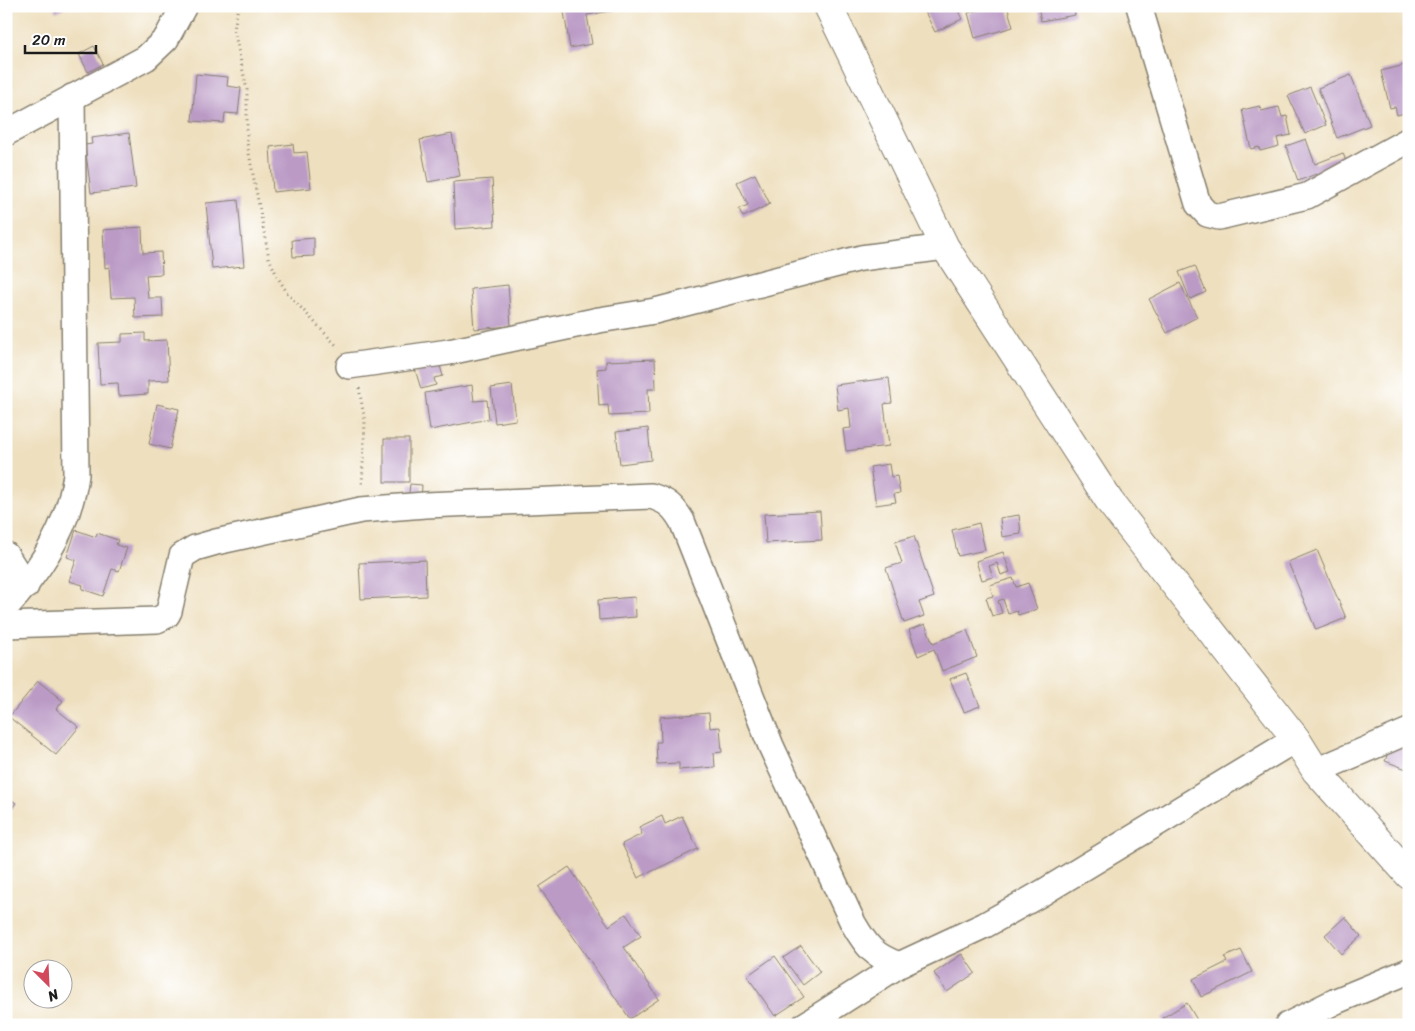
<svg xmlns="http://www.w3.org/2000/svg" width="1415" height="1031" viewBox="0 0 1415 1031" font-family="Sriracha,sans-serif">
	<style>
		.building { fill: #bb9bc6 }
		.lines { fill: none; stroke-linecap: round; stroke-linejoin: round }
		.minor-casing { stroke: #857e6d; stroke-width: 28 }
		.tertiary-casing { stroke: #857e6d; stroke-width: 30 }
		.path { stroke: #857e6d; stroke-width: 3; stroke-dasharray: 1 4; stroke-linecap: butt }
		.minor { stroke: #fff; stroke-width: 25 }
		.tertiary { stroke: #fff; stroke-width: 28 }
	</style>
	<rect width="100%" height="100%" fill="#fff"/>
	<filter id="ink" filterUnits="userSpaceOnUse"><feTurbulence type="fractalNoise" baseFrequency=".02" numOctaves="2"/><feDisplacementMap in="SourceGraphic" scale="10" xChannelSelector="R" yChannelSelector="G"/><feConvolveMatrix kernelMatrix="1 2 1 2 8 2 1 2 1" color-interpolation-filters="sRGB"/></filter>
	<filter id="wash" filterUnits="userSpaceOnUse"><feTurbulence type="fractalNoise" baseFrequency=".0096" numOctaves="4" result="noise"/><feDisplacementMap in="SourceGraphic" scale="20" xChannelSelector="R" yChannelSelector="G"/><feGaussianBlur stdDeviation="1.12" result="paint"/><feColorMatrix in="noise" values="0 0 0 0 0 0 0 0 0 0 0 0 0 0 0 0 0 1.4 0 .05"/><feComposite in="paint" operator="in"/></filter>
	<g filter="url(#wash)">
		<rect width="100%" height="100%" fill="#eedfbe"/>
		<g id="blocks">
			<g class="building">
				<polygon points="53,6 67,6 56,12"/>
				<polygon points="563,6 615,6 616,10 587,15 592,44 570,48"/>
				<polygon points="922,6 956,6 962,19 935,32"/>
				<polygon points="992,6 1007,6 1013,27 975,38 968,13"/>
				<polygon points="1038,6 1073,6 1075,15 1041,21"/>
				<polygon points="94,46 103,64 88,72 79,54"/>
				<polygon points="1409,64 1409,112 1397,115 1395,107 1390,108 1381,71"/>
				<polygon points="196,74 228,77 227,86 241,88 238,114 225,113 224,123 192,121"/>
				<polygon points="1351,75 1370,125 1337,138 1318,88"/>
				<polygon points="1310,87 1326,125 1305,134 1288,96"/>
				<polygon points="1260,106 1261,111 1279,107 1282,117 1287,116 1291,135 1277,138 1279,146 1260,151 1259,147 1251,149 1242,110"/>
				<polygon points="129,133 136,188 91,193 85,145 92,144 91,138"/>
				<polygon points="452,134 460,176 428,182 420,140"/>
				<polygon points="1306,139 1315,164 1343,153 1348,167 1317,177 1316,174 1298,181 1286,146"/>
				<polygon points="293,144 294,153 307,152 311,188 273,192 270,147"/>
				<polygon points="755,174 770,204 743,217 739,209 748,205 737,182"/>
				<polygon points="492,179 495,226 455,229 453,182"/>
				<polygon points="238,200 244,266 212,269 206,203"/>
				<polygon points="142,227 143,253 161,252 162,274 146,275 148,298 162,298 163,317 135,318 134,297 111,298 109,267 105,268 103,230"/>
				<polygon points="314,238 314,256 293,257 292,240"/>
				<polygon points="1195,266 1206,292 1190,299 1179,272"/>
				<polygon points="1180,283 1197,317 1167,333 1149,299"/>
				<polygon points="508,285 511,326 474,329 471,289"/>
				<polygon points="145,333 145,341 167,340 169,380 148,381 148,394 119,396 118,383 100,384 98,343 122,342 122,334"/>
				<polygon points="438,359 443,376 434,378 436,385 421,389 414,366"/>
				<polygon points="655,359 656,389 648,389 649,414 609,416 608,405 599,406 597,369 606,368 606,361"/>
				<polygon points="889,378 892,403 884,404 889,446 846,451 843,429 851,428 849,408 838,410 835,385"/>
				<polygon points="472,385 474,401 487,400 489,419 430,430 425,393"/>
				<polygon points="512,385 516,420 495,423 491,388"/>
				<polygon points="157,404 179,409 170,449 149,444"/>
				<polygon points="648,428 651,460 620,464 616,432"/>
				<rect x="384" y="439" width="25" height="43"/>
				<polygon points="889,464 891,477 897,476 900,493 894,494 896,502 876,505 870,467"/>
				<polygon points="410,484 422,485 421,501 408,500"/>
				<polygon points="820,511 822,540 766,543 764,514"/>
				<polygon points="1019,515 1021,534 1002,537 1000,518"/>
				<polygon points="979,523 985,550 958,556 952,530"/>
				<polygon points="76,530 96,537 97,533 118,540 116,545 127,548 119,571 112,569 103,596 82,589 83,585 69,581 76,560 67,557"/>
				<polygon points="914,536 934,597 919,602 924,616 904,623 886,568 902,563 895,542"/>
				<polygon points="1317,550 1346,618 1316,630 1288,562"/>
				<polygon points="1003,552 1010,572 1001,575 997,563 989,566 993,577 982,580 976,561"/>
				<polygon points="425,560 426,596 361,599 359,563"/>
				<polygon points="1013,578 1016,587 1028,583 1037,609 1018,615 1017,611 1008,614 1003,599 998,601 1002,613 992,616 986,598 993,596 990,585"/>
				<polygon points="635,597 636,617 599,620 598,600"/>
				<polygon points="925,624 933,643 967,630 977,657 942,671 934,649 918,656 909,630"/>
				<polygon points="966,673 980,706 964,712 950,679"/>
				<polygon points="38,681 63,701 56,709 79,727 56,755 9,717"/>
				<polygon points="709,713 710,728 720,727 722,752 714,753 715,767 679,770 679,763 657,764 656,742 661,742 660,717"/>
				<polygon points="1392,742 1409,748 1409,770 1385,761"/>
				<polygon points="6,796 16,803 6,816"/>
				<polygon points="662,816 665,824 682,816 698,849 638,878 622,844 642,834 639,827"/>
				<polygon points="569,867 609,926 626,914 641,936 624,947 659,999 630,1019 539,887"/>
				<polygon points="1345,917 1361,936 1341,954 1325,935"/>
				<polygon points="801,946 820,972 803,985 783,958"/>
				<polygon points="1241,950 1252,972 1201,997 1193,979 1227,962 1224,957"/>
				<polygon points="962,954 975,973 947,992 934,973"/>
				<polygon points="775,956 804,997 775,1016 747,976"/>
				<polygon points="1187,1003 1200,1025 1166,1025 1162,1018"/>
			</g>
		</g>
	</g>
	<g filter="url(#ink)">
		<use href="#blocks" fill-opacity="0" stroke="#857e6d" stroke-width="1"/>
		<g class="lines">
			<g class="minor-casing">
				<g id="minor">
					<polyline points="1139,6 1198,204 1207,214 1219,217 1307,196 1409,140"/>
					<polyline points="6,133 146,58 166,39 184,6"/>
					<polyline points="349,366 449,352 599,320 655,311 861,258 945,247"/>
					<polyline points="6,555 26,586"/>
					<path d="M6,607C41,570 69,526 76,475L72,97"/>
					<path d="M6,625L157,620L167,615L169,611L182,556L195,548L216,542L361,510L425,505L651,496C667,501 673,506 682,521L771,746L853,923C867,947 873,955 899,965"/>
					<polyline points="1316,771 1409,731"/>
					<polyline points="805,1025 899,965 985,925 1042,893 1296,739"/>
					<polyline points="1288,1025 1336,1001 1409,971"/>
				</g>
			</g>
			<g class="tertiary-casing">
				<polyline id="tertiary" points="828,6 945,247 1110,502 1296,739 1316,771 1409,875"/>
			</g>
			<g class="path">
				<polyline points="238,6 234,30 247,90 247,143 269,258 278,278 288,294 336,345"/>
				<polyline points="359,388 365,422 362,486"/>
			</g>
			<use href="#minor" class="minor"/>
			<use href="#tertiary" class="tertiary"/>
		</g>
	</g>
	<rect width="1415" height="1031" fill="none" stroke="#fff" stroke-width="25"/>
	<g transform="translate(48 984) rotate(156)"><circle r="24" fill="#ffffff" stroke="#a4a4a4"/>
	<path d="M0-4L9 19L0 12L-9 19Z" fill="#d1495b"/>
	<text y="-8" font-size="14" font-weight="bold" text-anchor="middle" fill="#1c1c1c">N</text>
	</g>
	<path d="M25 45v8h71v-8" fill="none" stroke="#1c1c1c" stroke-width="2.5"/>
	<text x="32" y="45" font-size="15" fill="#1c1c1c" stroke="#ffffff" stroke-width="4" paint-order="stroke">20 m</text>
</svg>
